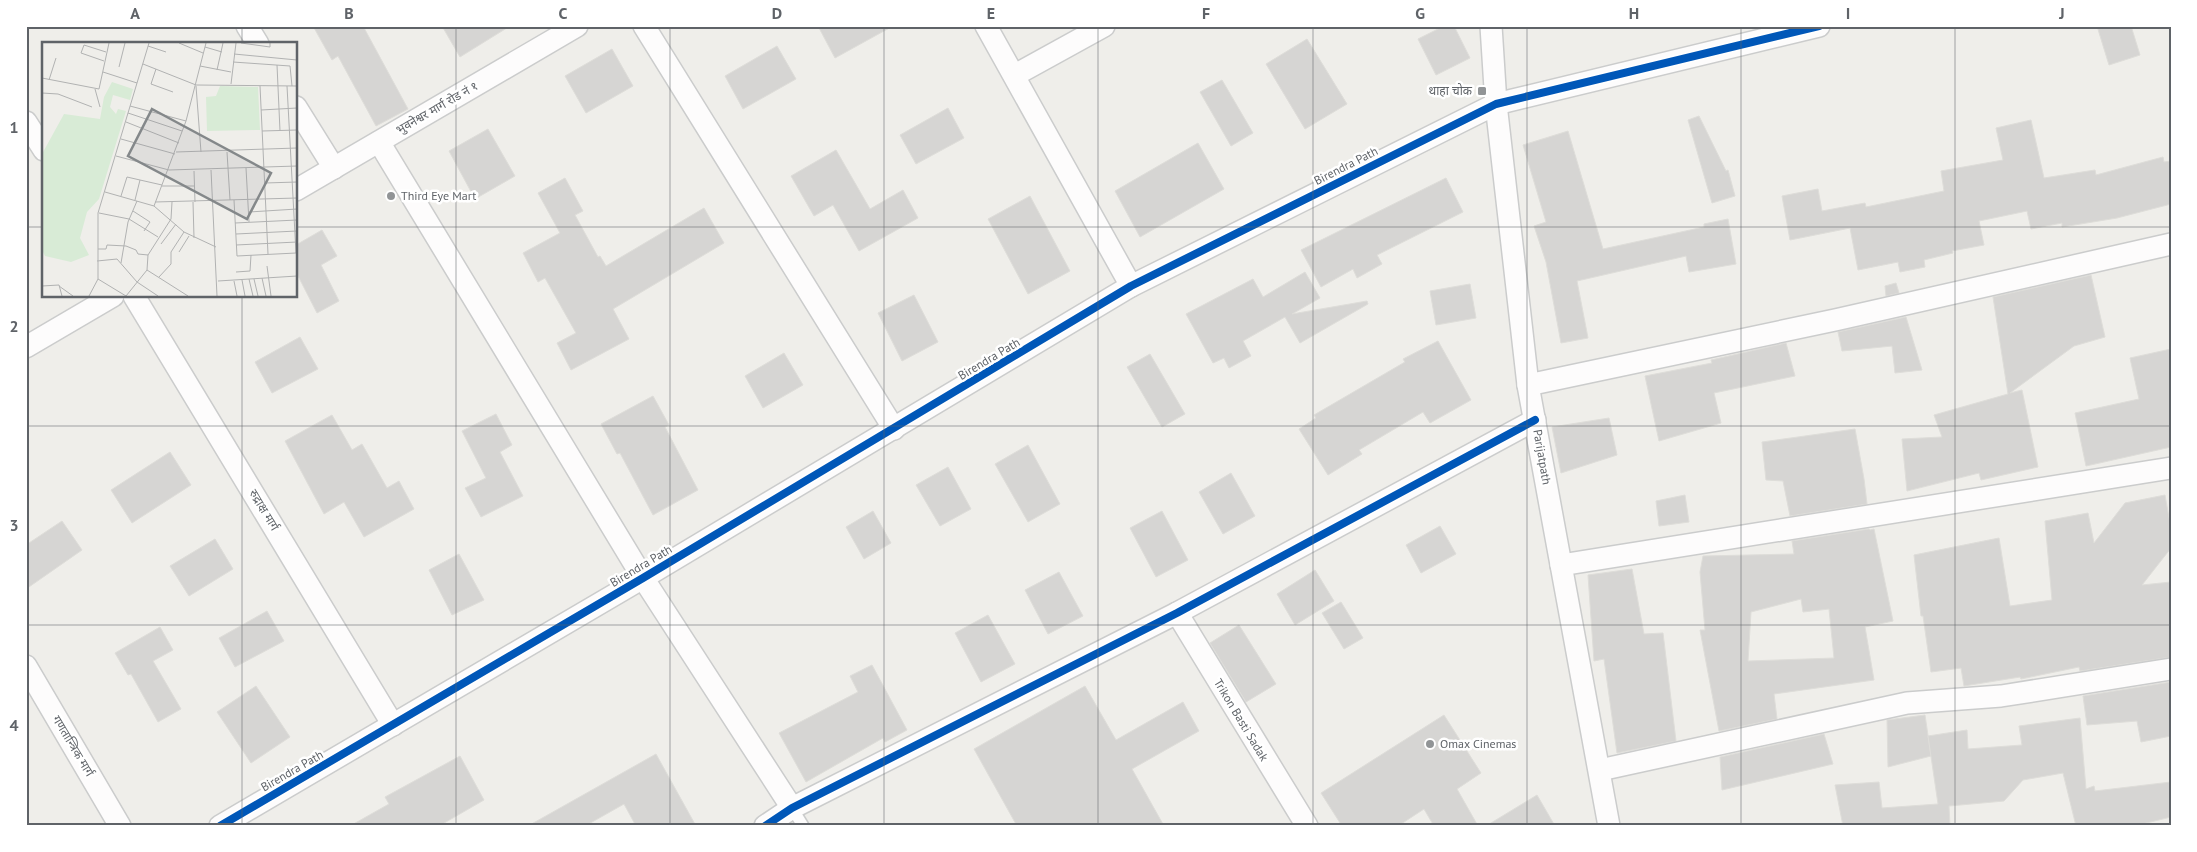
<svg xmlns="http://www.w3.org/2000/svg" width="2197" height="852" viewBox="0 0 2197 852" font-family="'PT Sans','Noto Sans Devanagari',sans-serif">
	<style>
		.building { fill: #d6d5d3; stroke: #deddd9; fill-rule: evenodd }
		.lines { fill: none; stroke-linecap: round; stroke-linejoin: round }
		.service-casing { stroke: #cbcccc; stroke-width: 14 }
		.minor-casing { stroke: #cbcccc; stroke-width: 24 }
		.service { stroke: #fdfcfc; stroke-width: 11 }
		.minor { stroke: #fdfcfc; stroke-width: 21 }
		.cycleway-casing { stroke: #fff; stroke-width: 11 }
		.cycleway { stroke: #0057b8; stroke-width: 8 }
		.grid { fill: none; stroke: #5f6368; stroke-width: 1; stroke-opacity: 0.55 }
		.poi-dot { fill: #919496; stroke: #fff; stroke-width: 2 }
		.labels { text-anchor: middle; stroke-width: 5; stroke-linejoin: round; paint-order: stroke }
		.poi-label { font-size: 12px; fill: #5f6368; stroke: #fff; text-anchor: start }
		.street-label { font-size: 12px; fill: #5f6368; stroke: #fff }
		.inset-road { fill: none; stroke: #b1b2b2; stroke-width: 1 }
		.view { fill: #84888a; fill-opacity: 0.15; stroke: #84888a; stroke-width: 2.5 }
		.inset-edge { fill: none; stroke: #5f6368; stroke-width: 2.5 }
		.neatline { fill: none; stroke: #5f6368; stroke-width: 2 }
		.grid-label { font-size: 16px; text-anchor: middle; font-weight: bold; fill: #5f6368 }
	</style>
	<rect width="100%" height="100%" fill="#efeeea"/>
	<g class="building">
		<polygon points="313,26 363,26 408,109 376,126 338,56 332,60"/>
		<polygon points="442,26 510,26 460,57"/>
		<polygon points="818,26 893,26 835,58"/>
		<polygon points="1444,26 1454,26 1470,58 1436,75 1418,39"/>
		<polygon points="2097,26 2131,26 2140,55 2109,65"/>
		<polygon points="1307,39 1347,104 1305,129 1266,64"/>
		<polygon points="777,46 796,79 743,109 725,76"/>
		<polygon points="612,49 633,86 586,113 565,76"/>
		<polygon points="1222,80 1253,133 1231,146 1200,92"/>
		<polygon points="948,108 964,138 916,164 900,135"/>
		<polygon points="1699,116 1726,171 1728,170 1735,196 1712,203 1688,120"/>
		<polygon points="2031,120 2044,178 2095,170 2096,175 2163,157 2164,162 2171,161 2171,204 2117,218 2062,227 2062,223 2031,229 2027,211 1979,221 1984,245 1952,251 1953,253 1924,260 1925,267 1900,272 1898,262 1858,270 1850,228 1790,240 1782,196 1818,189 1822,211 1865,203 1866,207 1944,191 1941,171 2003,160 1996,128"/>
		<polygon points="488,129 515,176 475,199 449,151"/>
		<polygon points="1568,131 1603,249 1704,227 1704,224 1728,219 1736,264 1689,272 1686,256 1577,281 1588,338 1561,343 1546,262 1534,226 1546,222 1523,145"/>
		<polygon points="1198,143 1224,189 1140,237 1115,191"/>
		<polygon points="836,150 870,209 903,190 918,218 859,251 833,205 814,216 791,176"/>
		<polygon points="565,178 583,211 575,215 598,257 600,256 606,266 704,208 724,243 613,309 629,339 571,370 557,343 576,333 545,278 538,282 523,253 560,233 538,193"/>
		<polygon points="1446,178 1463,212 1377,255 1382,264 1357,278 1353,269 1321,287 1301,250"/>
		<polygon points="1030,196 1070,271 1028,294 988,219"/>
		<polygon points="322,230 337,256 321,265 339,301 317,313 296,272 296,245"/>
		<polygon points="1305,272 1320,298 1292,314 1367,301 1368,304 1300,343 1285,317 1243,341 1251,356 1229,368 1224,358 1213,363 1186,314 1253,279 1263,297"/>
		<polygon points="2091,275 2105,337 2074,346 2010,393 2022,390 2038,467 1981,480 1979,473 1907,491 1902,439 1942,437 1934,415 2008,394 1993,297"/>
		<polygon points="1896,283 1899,293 1886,296 1885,286"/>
		<polygon points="1470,284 1476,318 1436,325 1430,291"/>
		<polygon points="914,295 938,342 902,361 878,313"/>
		<polygon points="1906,317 1922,370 1895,373 1892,346 1842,351 1838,332"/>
		<polygon points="300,337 318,369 272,393 255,362"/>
		<polygon points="1438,341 1471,400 1430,423 1423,412 1359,450 1362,454 1328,475 1299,429 1316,418 1314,415 1405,362 1403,359"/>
		<polygon points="1786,343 1795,376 1714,393 1721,423 1659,441 1645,376 1712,363 1711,360"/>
		<polygon points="2171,349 2171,447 2086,466 2075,413 2139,399 2130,358"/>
		<polygon points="784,353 803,385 763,408 745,376"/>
		<polygon points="1150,354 1185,414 1162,427 1127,367"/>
		<polygon points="653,396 669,425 665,427 698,490 653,515 620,453 617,454 601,424"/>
		<polygon points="496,414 512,445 500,452 523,496 481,517 465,488 486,478 462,431"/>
		<polygon points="332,415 352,450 362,444 387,488 399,481 414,509 364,537 344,502 324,514 285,441"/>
		<polygon points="1609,418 1617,455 1561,473 1552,427"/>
		<polygon points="1855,429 1864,479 1867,504 1790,516 1783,481 1766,480 1762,442"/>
		<polygon points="1028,445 1060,504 1028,522 995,464"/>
		<polygon points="170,452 191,485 132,523 111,490"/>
		<polygon points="948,467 971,509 940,526 916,485"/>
		<polygon points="1231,473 1255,516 1223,534 1199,492"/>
		<polygon points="1685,495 1689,522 1659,526 1656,501"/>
		<polygon points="2165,495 2171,529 2171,548 2142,585 2171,582 2171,657 2080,671 2079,667 2021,679 2020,677 1964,686 1961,668 1931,672 1923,616 1921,616 1914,555 1999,538 2010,606 2052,600 2045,521 2088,513 2094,543 2125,503"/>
		<polygon points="873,511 891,543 864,559 846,527"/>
		<polygon points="1162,511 1188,560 1156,577 1130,528"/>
		<polygon points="62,521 82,550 26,589 26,545"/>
		<polygon points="1440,526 1456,554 1421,573 1406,545"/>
		<path d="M1869,529L1870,530L1874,529L1893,621L1865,627L1874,680L1774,694L1777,719L1719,731L1700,630H1705L1700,572L1703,556L1794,554L1792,541ZM1801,599L1803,612L1829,609L1834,658L1748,661L1751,612Z"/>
		<polygon points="215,539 233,569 189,596 170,566"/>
		<polygon points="459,554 484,600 452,615 429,570"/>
		<polygon points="1632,569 1644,634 1663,633 1676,741 1617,753 1604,659 1594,661 1588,575"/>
		<polygon points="1315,570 1334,601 1295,625 1277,594"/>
		<polygon points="1059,572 1083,616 1048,634 1025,590"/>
		<polygon points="1341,602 1363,638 1344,649 1322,613"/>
		<polygon points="267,611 284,641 235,667 219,638"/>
		<polygon points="988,615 1015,664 981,682 955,633"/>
		<polygon points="1239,625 1276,684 1246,702 1210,643"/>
		<polygon points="160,627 173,650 153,661 181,709 158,722 131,674 128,675 115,653"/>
		<polygon points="872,665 907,730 885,742 883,738 806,782 779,733 858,692 850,676"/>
		<polygon points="2171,682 2171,736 2141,742 2137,721 2087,725 2083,696"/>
		<polygon points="256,686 290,737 251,763 217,712"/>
		<polygon points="1085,686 1116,740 1183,702 1199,731 1132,769 1164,826 1017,826 974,749"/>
		<polygon points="1444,715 1481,773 1457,789 1478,826 1434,826 1424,809 1398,826 1342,826 1321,793"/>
		<polygon points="1925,715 1931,756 1888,767 1887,720"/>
		<polygon points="2080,718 2086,789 2094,786 2095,791 2171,782 2171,817 2134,826 2076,826 2063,773 2023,780 2004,801 1949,806 1950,826 1843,826 1835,785 1879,782 1882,808 1938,804 1928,736 1967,730 1968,749 2022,745 2019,726"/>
		<polygon points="1824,734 1833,764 1722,790 1720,757"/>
		<polygon points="656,754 696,826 636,826 624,804 585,826 528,826"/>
		<polygon points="460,756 484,800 439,826 350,826 389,804 385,797"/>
		<polygon points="1537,795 1555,826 1486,826"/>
	</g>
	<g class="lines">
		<g class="service-casing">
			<polyline id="service" points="792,808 803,826"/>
		</g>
		<g class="minor-casing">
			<g id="minor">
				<polyline points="247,26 258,44"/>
				<polyline points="644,26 894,429"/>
				<polyline points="986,26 1131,286"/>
				<polyline points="1491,26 1496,104 1528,385 1609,826"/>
				<polyline points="1015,75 1104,26"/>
				<polyline points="296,107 334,168"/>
				<polyline points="26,122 44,150"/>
				<polyline points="379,142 643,578 792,808"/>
				<polyline points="296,190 577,26"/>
				<polyline points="134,296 393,725"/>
				<polyline points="26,347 113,296"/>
				<polyline points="1528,385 1835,320 2171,244"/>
				<polyline points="1561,565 2171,468"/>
				<polyline points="1177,613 1307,826"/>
				<polyline points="26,666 120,826"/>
				<polyline points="1600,770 1907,703 2001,696 2171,669"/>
				<polyline points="220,826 643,578 1131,286 1496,104 1819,26"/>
				<polyline points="765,826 792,808 1177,613 1535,420"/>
			</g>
		</g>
		<use href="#service" class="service"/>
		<use href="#minor" class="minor"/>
		<g class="cycleway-casing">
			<g id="cycleway">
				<polyline points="220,826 643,578 1131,286 1496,104 1819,26"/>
				<polyline points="765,826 792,808 1177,613 1535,420"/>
			</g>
		</g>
		<use href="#cycleway" class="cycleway"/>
	</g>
	<path class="grid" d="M242,26V44M456,26V826M670,26V826M884,26V826M1098,26V826M1313,26V826M1527,26V826M1741,26V826M1955,26V826M26,227H44M296,227H2171M242,296V826M26,426H2171M26,625H2171"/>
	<g class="poi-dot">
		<rect x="1477" y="86" width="10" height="10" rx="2.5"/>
		<circle cx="391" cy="196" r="5"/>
		<circle cx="1430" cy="744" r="5"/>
	</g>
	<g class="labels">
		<g class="poi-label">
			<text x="1472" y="95" text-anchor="end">थाहा चोक</text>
			<text x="401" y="200">Third Eye Mart</text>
			<text x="1440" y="748">Omax Cinemas</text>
		</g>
		<g class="street-label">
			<text transform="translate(437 108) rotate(-30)" y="4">भुवनेश्वर मार्ग रोड नं १</text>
			<text transform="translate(1346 166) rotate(-27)" y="4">Birendra Path</text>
			<text transform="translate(989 359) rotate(-31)" y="4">Birendra Path</text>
			<text transform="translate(1542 457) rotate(80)" y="4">Parijatpath</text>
			<text transform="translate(264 510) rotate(59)" y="4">रुद्राक्ष मार्ग</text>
			<text transform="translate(641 566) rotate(-31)" y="4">Birendra Path</text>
			<text transform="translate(1241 720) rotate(59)" y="4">Trikon Basti Sadak</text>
			<text transform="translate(73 746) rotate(59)" y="4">गणतान्त्रिक मार्ग</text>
			<text transform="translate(292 771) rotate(-30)" y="4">Birendra Path</text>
		</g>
	</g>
	<g transform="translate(42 42)">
		<rect width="255" height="255" fill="#efeeea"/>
		<path d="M70,40L91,47L88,58L71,53L68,65L74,72L76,67L84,69L57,157L45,170L38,196L47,213L29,220L3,214L0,208V112L22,72L58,77L62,55ZM178,44L216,45L218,88L165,89L164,55L174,54Z" fill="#d8ebd6"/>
		<path class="inset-road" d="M137,1L161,11M199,1L228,5V1M106,4L124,10M163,5L180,10M192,12L255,18M62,19L39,11L42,3L64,10M191,20L248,24L250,44M101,22L154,43L255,44M235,23L238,89M158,24L189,30M77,25L83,1M114,27L109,42L131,50M175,28L181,1M61,30L95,41M0,36L57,47L67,1M7,38L14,16M189,42L194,1M154,44L159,110M218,44L226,212M245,44L254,211M53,47L58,65M0,51L16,52L50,65M88,64L144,79M219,68L255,66M86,71L140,89M84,80L137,101M220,89L255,88M79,97L133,112M134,110L255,106M185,110L188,158M74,114L127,128L255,124M204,126L207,180M169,128L175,254M152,129L153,160M98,138L120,143M223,141L255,140M120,144H152M63,150L112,164L142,190L174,205M79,154L85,135L98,138L93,158M192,158L195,214L254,211M113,160L255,156M151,160L152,196M112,164L144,79L164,1M91,169L108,180L102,189M207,170L255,167M57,171L87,177L116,195M193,181L255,178M194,192L255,189M119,202L134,182M194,203L255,200M84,204L94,208L96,212L106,213M56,207H64L65,203L84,204M137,210L147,194M55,219L75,217L95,240L116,254M79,221L86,180L95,159M225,224L229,254M105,228L146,254M194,230L208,229L209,213M117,235L129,222V210L142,190M220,236L224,254M56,237L84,254M207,237L211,254M212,237L216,254M200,238L203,254M176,239L255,234M192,239L195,254M0,244L17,243L20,254M17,244L31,254M47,254L56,237V171L107,1M84,254L105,228L106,213L129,177L130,160"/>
		<path class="view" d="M110,67L229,131L205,177L86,114Z"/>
		<rect width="255" height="255" class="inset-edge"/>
	</g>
	<rect width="2197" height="852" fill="none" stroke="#ffffff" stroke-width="55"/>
	<rect x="28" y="28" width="2142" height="796" class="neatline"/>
	<g class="grid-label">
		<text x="135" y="19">A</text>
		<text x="349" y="19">B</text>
		<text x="563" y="19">C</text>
		<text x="777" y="19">D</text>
		<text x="991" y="19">E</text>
		<text x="1206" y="19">F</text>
		<text x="1420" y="19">G</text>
		<text x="1634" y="19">H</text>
		<text x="1848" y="19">I</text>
		<text x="2062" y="19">J</text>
		<text x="14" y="133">1</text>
		<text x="14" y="332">2</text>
		<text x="14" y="531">3</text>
		<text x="14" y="731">4</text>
	</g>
</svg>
